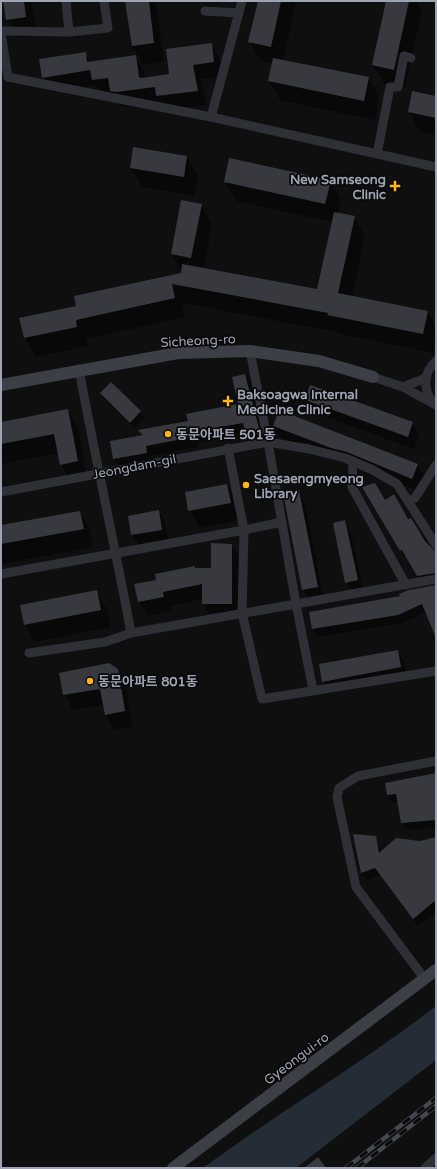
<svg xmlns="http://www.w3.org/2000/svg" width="437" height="1169" viewBox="0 0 437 1169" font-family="'Varela Round','Noto Sans KR',sans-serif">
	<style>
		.water { fill: #242d35 }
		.shadow { fill: #0007 }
		.building { fill: #38393e }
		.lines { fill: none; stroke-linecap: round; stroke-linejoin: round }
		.street { stroke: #2f3036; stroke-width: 9 }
		.secondary { stroke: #3d3f46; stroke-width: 12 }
		.rail-casing { stroke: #46484f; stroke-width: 4.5 }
		.rail { stroke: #0a0a0b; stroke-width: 3; stroke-dasharray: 9; stroke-linecap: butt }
		.poi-dot { fill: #ffb518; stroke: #0a0a0b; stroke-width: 1.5 }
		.labels { text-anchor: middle; stroke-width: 3.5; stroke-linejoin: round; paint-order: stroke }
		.poi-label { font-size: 13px; font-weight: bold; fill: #9ea4b3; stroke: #0a0a0b; text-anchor: start }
		.street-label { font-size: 13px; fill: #9ea4b3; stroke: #0a0a0b }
	</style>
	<rect width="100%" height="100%" fill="#0f0f10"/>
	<path class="water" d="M436,1006V1060L296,1168H203C279,1112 361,1064 436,1006Z"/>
	<g class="shadow">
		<polygon points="4,1 32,1 37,36 18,38 7,19"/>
		<polygon points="126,1 156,1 164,62 144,65 132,46"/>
		<polygon points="259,1 296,1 283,61 368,78 379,97 375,120 280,100 269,81 272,64 261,61 250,42"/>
		<polygon points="387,1 416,1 422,10 405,88 384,84 373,65"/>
		<polygon points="211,44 220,59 222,77 201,79 206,105 165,110 160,102 126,107 120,106 112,93 101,94 96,85 52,92 43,77 85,53 90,62 135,56 144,71 145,78 170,75"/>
		<polygon points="413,92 436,97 436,135 420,131 409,112"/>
		<polygon points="134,149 187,157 198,176 194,196 142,187 131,168"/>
		<polygon points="330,181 341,200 338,214 354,217 365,236 352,297 428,312 436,326 434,353 340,334 338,332 182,303 185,317 86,339 88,346 36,357 25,338 21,319 77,307 182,274 172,254 201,205 212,224 204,269 317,290 332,222 236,201 225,182"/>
		<polygon points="245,375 251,385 265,442 254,448 247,433 197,443 198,447 151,456 152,463 120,469 114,459 143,436 140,431 189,422 240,405"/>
		<polygon points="101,394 140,412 144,418 134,428 105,400"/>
		<polygon points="306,400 413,423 419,435 414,449 313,412"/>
		<polygon points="68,410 78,428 87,479 71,482 61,464 58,453 1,464 1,423"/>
		<polygon points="274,426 417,464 424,476 418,491 355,464 338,460 281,438"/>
		<polygon points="227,485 237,503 240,520 200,528 189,510"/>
		<polygon points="364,487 408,521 411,519 436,557 436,580 422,582 407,555 404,556"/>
		<polygon points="299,491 305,503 324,599 310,601 303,590"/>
		<polygon points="159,511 165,523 168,541 139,547 132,535 129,517"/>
		<polygon points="80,512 90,530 93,547 1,564 1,526"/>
		<polygon points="345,521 351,533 364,592 353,594 346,582"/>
		<polygon points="232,545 240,559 239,618 211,618 203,604 203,599 170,606 172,611 147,616 139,602 157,580 196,569 212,569"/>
		<polygon points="436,586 436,637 426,612 403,623 318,637 313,629 310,613 402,597"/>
		<polygon points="96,591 107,609 110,627 35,642 25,624"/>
		<polygon points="398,651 404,662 407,679 330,693 323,682"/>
		<polygon points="117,670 126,686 133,727 115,730 106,715 104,705 73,710 64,694"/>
		<polygon points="436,773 436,828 406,830 402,823 399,802 393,803 388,795 386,784"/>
		<polygon points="375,837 381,852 436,838 436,912 418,926 380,875 367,880 362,872"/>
	</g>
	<g class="building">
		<polygon points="3,1 24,1 26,17 6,20"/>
		<polygon points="125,1 149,1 154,43 132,46"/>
		<polygon points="258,1 281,1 271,47 248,42"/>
		<polygon points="386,1 409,1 394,70 372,65"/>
		<polygon points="212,43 214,62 193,65 198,91 156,96 155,87 117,92 110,91 108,78 92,80 90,70 42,78 39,59 86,52 87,62 136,55 139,77 142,78 169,74 166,49"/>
		<polygon points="273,58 369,77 364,101 268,81"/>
		<polygon points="412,91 436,96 436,118 408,112"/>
		<polygon points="133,147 187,156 184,177 130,168"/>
		<polygon points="229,158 331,180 325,204 224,182"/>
		<polygon points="181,200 202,204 191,258 171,254"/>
		<polygon points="334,212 355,216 338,293 428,311 423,334 327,315 328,313 172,284 175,298 76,320 77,327 24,338 19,318 76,306 74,296 181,273 182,264 317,289"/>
		<polygon points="245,374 260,432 256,436 247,439 243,423 192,432 193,437 146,446 147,453 113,459 110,441 143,435 138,430 188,421 186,414 238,404 232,377"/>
		<polygon points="111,382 141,411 130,423 100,393"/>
		<polygon points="310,385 413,422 408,437 305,400"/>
		<polygon points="68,409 78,461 60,465 54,434 1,444 1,422"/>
		<polygon points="279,410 418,464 412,479 347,452 331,448 273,426"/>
		<polygon points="375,483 385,500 394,494 408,519 411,518 425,541 435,551 436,573 417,576 402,550 400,551 362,487"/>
		<polygon points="227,484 231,503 188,511 185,492"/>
		<polygon points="299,490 318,587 302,590 283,493"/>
		<polygon points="159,510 162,530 131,535 128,516"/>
		<polygon points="80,511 84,529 1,544 1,525"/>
		<polygon points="345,520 358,580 345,583 333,523"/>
		<polygon points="211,543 232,544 232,604 202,604 202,584 163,592 164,597 138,602 134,584 156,580 155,574 195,566 195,568 211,568"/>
		<polygon points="436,585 436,638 422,604 398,615 312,629 309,612 400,596 399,594 409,590"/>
		<polygon points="97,590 101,610 24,625 20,605"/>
		<polygon points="398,650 401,667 322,682 319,664"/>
		<polygon points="109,663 118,669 125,711 105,715 100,689 63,695 59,673"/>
		<polygon points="436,773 436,820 401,823 396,794 387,795 385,783"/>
		<polygon points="353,834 376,836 379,853 396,838 420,841 436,837 436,900 413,919 375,868 361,873"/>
		<polygon points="318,1157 326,1168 304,1168"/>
	</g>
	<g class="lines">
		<g class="street">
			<polyline points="66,1 69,32"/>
			<polyline points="205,11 239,13"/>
			<polyline points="1,31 69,32 108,28 104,1"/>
			<polyline points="1,33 8,77 211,117 436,167"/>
			<polyline points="211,117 242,1"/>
			<polyline points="377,154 390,87 398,87 404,56 411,58"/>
			<path d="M79,369C95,458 115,545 131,633"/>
			<polyline points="373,377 403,387 436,405"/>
			<polyline points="403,387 426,378"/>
			<path d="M433,402C422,389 424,372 436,361"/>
			<polyline points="228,448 244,530 242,613 262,699 436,671"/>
			<polyline points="353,461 352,487 406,585"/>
			<polyline points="1,492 268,442 250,351"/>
			<polyline points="409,501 415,498 436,465"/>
			<polyline points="436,545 397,484 373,470 345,458 309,449 268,442 296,604 436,579"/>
			<polyline points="1,574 244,530 282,522"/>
			<polyline points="29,653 105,642 131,633 296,604 313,690"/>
			<polyline points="424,978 356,887 337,797 339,788 358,776 436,761"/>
			<polyline points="425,1168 436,1158"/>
		</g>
		<g class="secondary">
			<polyline points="1,385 178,353 250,351 319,361 373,377"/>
			<polyline points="173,1168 436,970"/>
		</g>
		<g class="rail-casing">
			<g id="rail">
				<polyline points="346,1168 436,1098"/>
				<polyline points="357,1168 436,1106"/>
			</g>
		</g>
		<use href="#rail" class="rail"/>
	</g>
	<g class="poi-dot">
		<path d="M393 180h4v4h4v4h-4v4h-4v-4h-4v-4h4z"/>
		<path d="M226 395h4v4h4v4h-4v4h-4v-4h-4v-4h4z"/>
		<circle cx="168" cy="434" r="4"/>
		<circle cx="246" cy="485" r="4"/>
		<circle cx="90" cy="681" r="4"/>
	</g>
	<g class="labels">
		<g class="poi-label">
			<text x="386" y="184" text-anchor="end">New Samseong<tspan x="386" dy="15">Clinic</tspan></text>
			<text x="237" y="399">Baksoagwa Internal<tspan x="237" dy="15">Medicine Clinic</tspan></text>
			<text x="176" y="439">동문아파트 501동</text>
			<text x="254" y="483">Saesaengmyeong<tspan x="254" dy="15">Library</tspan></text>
			<text x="98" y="686">동문아파트 801동</text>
		</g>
		<g class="street-label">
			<text transform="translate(198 340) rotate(-3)" y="5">Sicheong-ro</text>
			<text transform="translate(134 466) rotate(-11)" y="5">Jeongdam-gil</text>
			<text transform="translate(296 1058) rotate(-37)" y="5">Gyeongui-ro</text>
		</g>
	</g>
	<rect width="437" height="1169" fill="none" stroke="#9ea4b3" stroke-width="4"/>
</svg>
